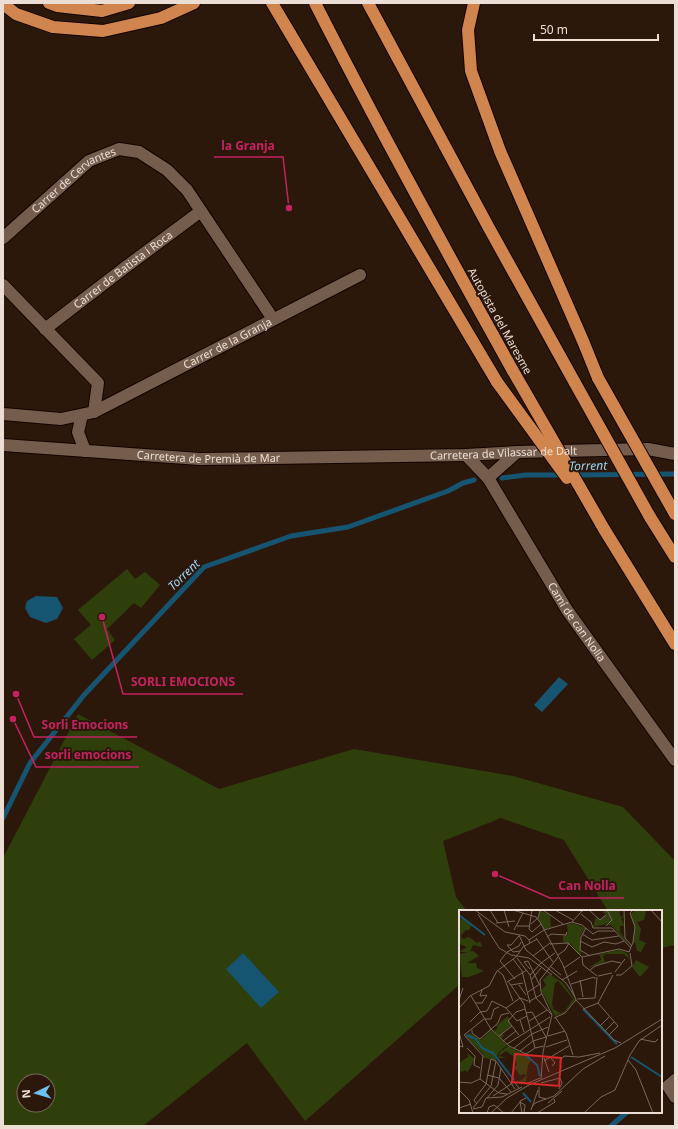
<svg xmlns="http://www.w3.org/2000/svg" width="678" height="1129" viewBox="0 0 678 1129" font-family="'Noto Sans',sans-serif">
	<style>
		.green { fill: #2e3f0b; fill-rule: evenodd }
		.water { fill: #165572 }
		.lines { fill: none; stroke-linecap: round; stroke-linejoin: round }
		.stream { stroke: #165572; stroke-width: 5 }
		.minor-casing { stroke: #130400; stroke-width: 14 }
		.tertiary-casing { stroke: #130400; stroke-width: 14 }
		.motorway-casing { stroke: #130400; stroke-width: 14 }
		.minor { stroke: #755d4d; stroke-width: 12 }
		.tertiary { stroke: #755d4d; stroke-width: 12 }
		.motorway { stroke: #d0854e; stroke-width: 12 }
		.motorway-bridge-casing { stroke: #130400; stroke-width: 14; stroke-linecap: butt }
		.motorway-bridge { stroke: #d0854e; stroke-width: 12 }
		.labels { text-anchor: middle; stroke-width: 4; stroke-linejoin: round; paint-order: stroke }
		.street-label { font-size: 11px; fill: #ecded5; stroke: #2c180b }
		.water-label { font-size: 12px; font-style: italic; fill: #99d4f5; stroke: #2c180b }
		.inset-river { fill: none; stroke: #165572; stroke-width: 2 }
		.inset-road { fill: none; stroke: #79675c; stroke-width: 1 }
		.view { fill: #d62828; fill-opacity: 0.15; stroke: #d62828; stroke-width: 2 }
		.inset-edge { fill: none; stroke: #ecded5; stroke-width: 2 }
		.leader { fill: none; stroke: #c42261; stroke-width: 1.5 }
		.callout-dot { fill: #c42261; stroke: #2c180b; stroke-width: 1.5 }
		.callout-label { font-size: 12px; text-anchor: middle; font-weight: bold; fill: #c42261; stroke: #2c180b; stroke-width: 4; stroke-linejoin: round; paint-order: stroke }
	</style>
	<rect width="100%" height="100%" fill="#2c180b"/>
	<g class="green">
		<polygon points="127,569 135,579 145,572 160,585 141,608 134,603 107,629 115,640 92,660 74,639 91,625 78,610"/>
		<path d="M78,714L219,789L354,749L513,776L623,807L675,861V945L661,948V911H608L564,840L501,818L443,841L456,897L467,911H460V984L305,1121L247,1043L143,1126H3V858ZM24,1081H48V1105H24Z"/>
	</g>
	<g class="water">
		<polygon points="36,596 57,597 63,608 57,619 46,623 30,617 25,608 27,601"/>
		<polygon points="559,677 568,684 542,712 534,705"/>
		<polygon points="243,953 279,992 261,1008 226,969"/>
	</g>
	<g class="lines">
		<g class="stream">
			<polyline points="573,475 675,474"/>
			<polyline points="502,478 525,475 563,475"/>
			<polyline points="3,818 30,763 84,695 204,567 291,536 348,527 448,491 463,483 474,480"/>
			<polyline points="611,1126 627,1112"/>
		</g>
		<g class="minor-casing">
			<g id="minor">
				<path id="s1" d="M3,238L89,161L119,149L139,152L167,170L187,190L273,319"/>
				<polyline points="3,285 98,383 94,412"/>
				<path id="s2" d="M45,329L123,269L201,211"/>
				<path id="s3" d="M3,414L61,419L94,412L360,275"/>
				<polyline points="82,415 78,432 85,451"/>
				<path id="s4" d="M517,452L488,478L567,610L675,760"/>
				<polyline points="466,455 488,478"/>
				<polyline points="675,1080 668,1086 675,1097"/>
			</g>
		</g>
		<g class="tertiary-casing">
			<g id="tertiary">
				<path id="s5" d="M3,445L200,459L466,455L517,452L648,449L675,454"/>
			</g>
		</g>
		<g class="motorway-casing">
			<g id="motorway">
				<polyline points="49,3 57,6 102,11 129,3"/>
				<polyline points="272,3 497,382"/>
				<path d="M315,3C378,127 445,249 513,371"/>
				<polyline points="368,3 489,228 575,383"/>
				<polyline points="474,3 468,30 471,71 500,151 583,341 598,378"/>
				<polyline points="3,4 16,14 53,27 103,31 161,18 194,3"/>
				<polyline points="650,517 675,557"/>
				<polyline points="604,529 675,644"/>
			</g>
		</g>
		<use href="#minor" class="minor"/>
		<use href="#tertiary" class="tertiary"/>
		<use href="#motorway" class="motorway"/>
		<g class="motorway-bridge-casing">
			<g id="motorway-bridge">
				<polyline points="513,371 604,529"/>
				<polyline points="598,378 675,514"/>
				<polyline points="497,382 567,478"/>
				<polyline points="575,383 650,517"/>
			</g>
		</g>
		<use href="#motorway-bridge" class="motorway-bridge"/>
	</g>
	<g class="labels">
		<g class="street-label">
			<text dy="4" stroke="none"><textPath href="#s1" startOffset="92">Carrer de Cervantes</textPath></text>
			<text dy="4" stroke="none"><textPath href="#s2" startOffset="98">Carrer de Batista i Roca</textPath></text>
			<text transform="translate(500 321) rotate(61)" y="4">Autopista del Maresme</text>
			<text dy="4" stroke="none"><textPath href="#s3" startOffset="242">Carrer de la Granja</textPath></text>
			<text dy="4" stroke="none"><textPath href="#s5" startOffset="501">Carretera de Vilassar de Dalt</textPath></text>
			<text dy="4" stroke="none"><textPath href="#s5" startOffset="206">Carretera de Premià de Mar</textPath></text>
			<text dy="4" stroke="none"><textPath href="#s4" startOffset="208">Camí de can Nolla</textPath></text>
		</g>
		<g class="water-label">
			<text transform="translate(588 466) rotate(-1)" y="4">Torrent</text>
			<text transform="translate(184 575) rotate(-44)" y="4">Torrent</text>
		</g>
	</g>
	<g transform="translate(459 910)">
		<rect width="203" height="203" fill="#2c180b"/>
		<path d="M81,0L91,5L92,17L85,20L79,9ZM147,0H161V7L165,5L162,9L166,16H161V22L172,37L152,15L149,16L152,11L148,14L134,17L137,7L141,10L147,5L144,2ZM176,0L187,1L185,10L178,12L182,19L180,30L187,33L182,42L178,41L176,32L174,34L176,16L172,4ZM3,8L13,14L10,20H7L2,25L3,29L10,27L18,33L21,31L23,37L14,35L11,42H0L8,37L0,34V10ZM114,13L126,18L121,26L122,47L112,34L104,32V26L109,24L108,14ZM160,40L168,43L171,50L165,44H147L144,46L146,52L129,58L142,50L141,45H136ZM14,41L20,46L8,53H17L18,58L25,61L10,67H3L0,44ZM177,50L190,57L181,67L173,57ZM90,64L104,73L116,90L106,102L96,106L82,80L87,75L84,70ZM99,71L114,89L106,101L101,103L94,99L93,93L96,73ZM49,106L52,116L43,123L45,126L42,128L35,121L39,118L37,116ZM32,120L48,135L40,142L37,150L25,148L24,144L6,126L11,123L22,130ZM49,136L73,149L69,155L67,171L62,175L61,171L67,166L66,164L61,165L55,157L58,155L54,146L47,141L40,146L48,148H39L41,142ZM8,143L16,149L8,163L7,160L3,162L0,160V153L9,147Z" fill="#2e3f0b" fill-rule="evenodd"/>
		<path class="inset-river" d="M0,5L26,25M124,99L158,134M7,125L17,129L23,138L34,143L55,170M67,145L78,155L81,166M172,147L203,167M64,183L72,192"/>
		<path class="inset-road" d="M16,0L46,22L66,26L70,30M31,0L39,13M45,0L50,17M54,0L77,7L81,12L104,55L117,90M73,0L70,19L73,22L82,14M84,0L104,14M96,0L114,10M110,0L124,1M130,0L141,10L147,5M165,0L166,28L173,36M192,0L203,12M19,4L40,38L52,45L70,48L93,65M122,4L132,12L134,18H153L172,38M113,12L123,15L134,24L139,21H156M37,13L56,11M72,14L79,8L81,0M58,16H71M147,16L153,10L148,0M127,18L122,27L121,40L131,46M55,20L64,3M123,24L133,30L160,26M60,25L67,40L107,73L116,87M60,26L52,35H48L54,42L61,41M88,27L92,24L107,25L108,22M77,28L94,52M121,31L133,37L145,32L157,34L165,31M71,33L70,30L85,20L113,12L124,0M91,34L109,33L123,47L160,39L170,42M170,42L174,32L176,17L171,3L174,0M99,45L106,40L110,33M74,46L91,33M123,47L124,55L138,66M58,48L71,65L77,88L93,105M54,49L63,61L71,93L70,91M41,51L48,42L60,36L62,32M41,51L56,69M69,51L80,74M69,51L65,52L71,59M91,56L102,65M105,58L121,47M131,60L136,56L153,51L162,53M39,61L44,65L54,91M156,62L166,49M71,65L82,53L96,43M157,65H162L173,56L171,43M139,66L153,63M73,69L82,58M103,70L118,61M121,70L124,87M49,71L65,94L76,138M48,72L68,60M112,74L135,67L136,69M52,75L64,73M60,75L67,85M69,82L81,74M12,86L32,119L50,136L67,144L76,138L85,136M118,89L136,88L138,67M0,90L4,78M117,90L155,130L162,133M71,91L83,84M16,93H23L28,85L21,86L23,80M139,93L159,116L150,125M0,98L11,86L30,76L38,61L57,47L64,37L78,29M47,98L61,88L69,91M124,99L139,93L154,65M67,103L73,102L87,127M96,107L107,123L114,145M95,108L106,103L117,90M26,109H32L35,99L40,97M61,110L65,122M70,111L88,100M11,112L21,102L28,101L33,91L47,98L58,111L68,106M141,116L150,107M13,120V123L21,129L39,113L42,105L50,103M146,121L155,112M0,122L4,137L0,136M60,125L49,111L57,102L66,99M40,126L53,116M89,126L106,121M181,129L196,132L199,129M44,131L57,121M48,134L91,107M87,137L108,130M8,138L16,146L15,155L21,158M55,138L73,124L89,117M61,141L74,131L87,127M91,147L96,153L93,156M85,148L90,162M169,150L177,160L194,203M85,151L110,136M102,158L101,151L105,146L120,147L141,143M28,165L40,168L52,182M21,169L24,146L5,125L25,109M21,169L40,183L48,184M82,169L84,142L93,105L82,82L81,70L99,47M0,172L12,173L21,169M82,173L101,168L103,173L100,179M67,174L81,168M80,177V187L87,189M0,180L10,190L14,203M34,186L55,172L60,178M28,188L39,175L42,158M89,193L103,181M18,194L15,190L27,174L32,149L37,151L56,179M73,197L76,193L95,186L124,159L146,146M0,198L12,194M14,198L32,176L37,151M14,199L23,197L27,188L43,187L63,177M72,200L79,180M28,203L30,197L35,195L45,203M32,203L48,188L70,175L156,138L203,109M52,203L61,192L66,195L65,203M63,203L61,191L67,188M78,203L96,192L95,189M125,203L142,187L156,180L171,145L180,131L203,115"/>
		<path class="view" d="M56,144L102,148L100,176L53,172Z"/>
		<rect width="203" height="203" class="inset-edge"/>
	</g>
	<path class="leader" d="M289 208L283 157H214M102 617L123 694H243M16 694L34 737H137M13 719L36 767H139M495 874L550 898H624"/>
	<g class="callout-dot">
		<circle cx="289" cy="208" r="4"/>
		<circle cx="102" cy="617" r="4"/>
		<circle cx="16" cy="694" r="4"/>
		<circle cx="13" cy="719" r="4"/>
		<circle cx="495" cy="874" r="4"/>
	</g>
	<g class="callout-label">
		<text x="248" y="150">la Granja</text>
		<text x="183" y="686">SORLI EMOCIONS</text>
		<text x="85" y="729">Sorli Emocions</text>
		<text x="88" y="759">sorli emocions</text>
		<text x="587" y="890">Can Nolla</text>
	</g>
	<rect width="678" height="1129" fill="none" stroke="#ecded5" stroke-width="8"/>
	<g transform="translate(36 1093) rotate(265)"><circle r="19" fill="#2c180b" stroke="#79675c"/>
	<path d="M0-3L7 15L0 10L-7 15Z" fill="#6ec2f3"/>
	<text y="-6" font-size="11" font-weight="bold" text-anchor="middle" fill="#ecded5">N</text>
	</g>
	<path d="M534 34v6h124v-6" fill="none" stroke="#ecded5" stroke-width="2"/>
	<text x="540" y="34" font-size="12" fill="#ecded5" stroke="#2c180b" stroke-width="3" paint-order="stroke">50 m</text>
</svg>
